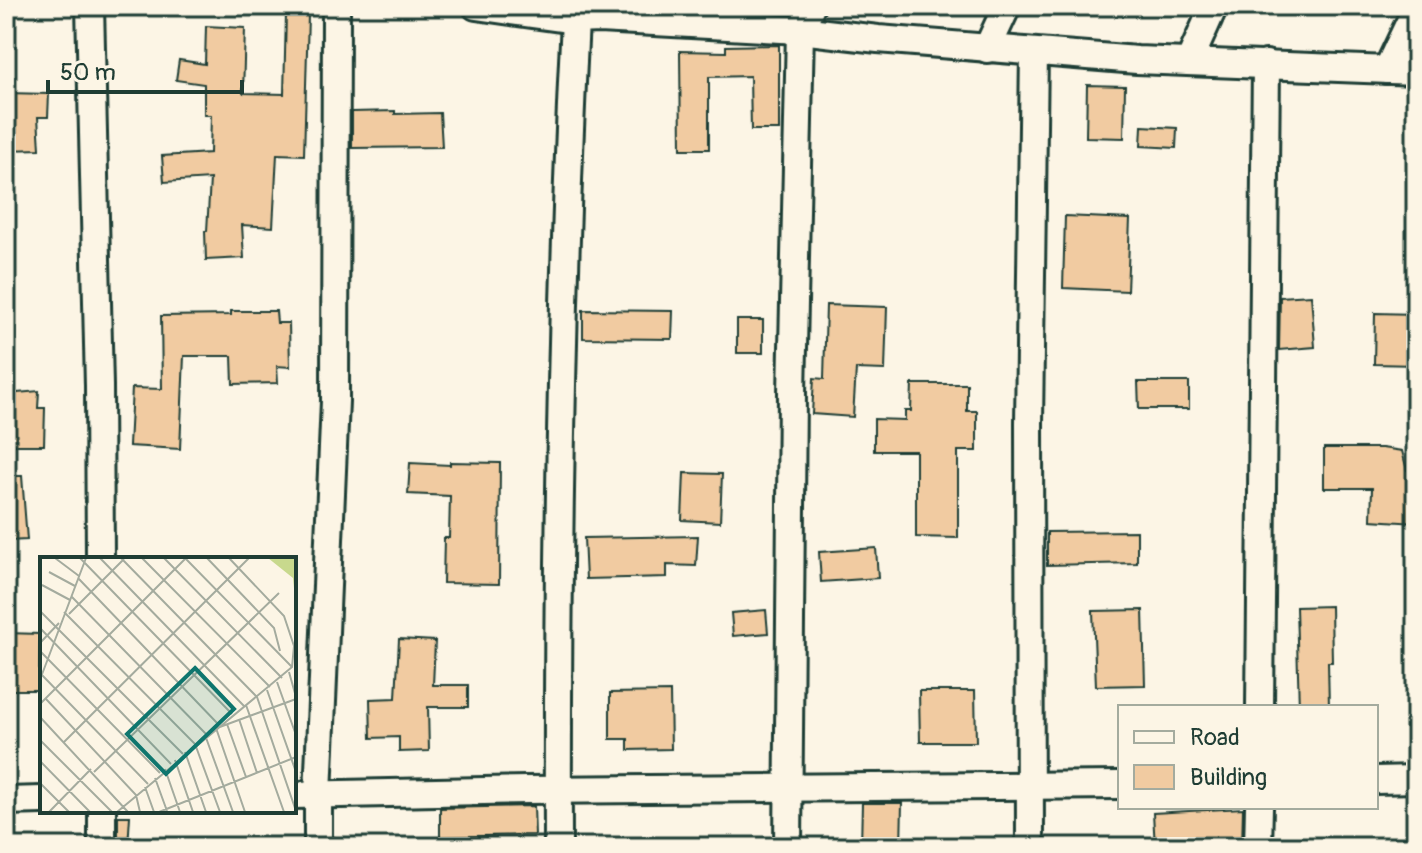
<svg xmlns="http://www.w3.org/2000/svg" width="1422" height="853" viewBox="0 0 1422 853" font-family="Pangolin,sans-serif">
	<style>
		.building { fill: #f1cba1; stroke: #1f3d34; stroke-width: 2 }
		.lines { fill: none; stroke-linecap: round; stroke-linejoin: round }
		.minor-casing { stroke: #1f3d34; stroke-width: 32 }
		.minor { stroke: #fcf5e5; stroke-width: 26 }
		.inset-road { fill: none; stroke: #a4ab9e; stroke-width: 2 }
		.view { fill: #0f766e; fill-opacity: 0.15; stroke: #0f766e; stroke-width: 4 }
		.inset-edge { fill: none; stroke: #1f3d34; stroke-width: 4 }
	</style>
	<rect width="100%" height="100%" fill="#fcf5e5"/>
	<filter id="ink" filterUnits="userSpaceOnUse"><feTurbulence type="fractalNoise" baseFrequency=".0125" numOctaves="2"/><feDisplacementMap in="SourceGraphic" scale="16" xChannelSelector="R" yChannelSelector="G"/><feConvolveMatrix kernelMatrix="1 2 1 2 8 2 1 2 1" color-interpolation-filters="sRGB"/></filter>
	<g filter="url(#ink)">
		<g class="building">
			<polygon points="286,14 308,15 304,155 277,154 273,227 242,225 244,258 206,260 205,231 207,231 210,179 164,182 162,156 210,153 211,115 204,115 204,84 176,80 179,60 205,64 206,26 245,28 243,93 284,94"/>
			<polygon points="779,45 779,130 751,130 750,76 709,77 709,149 681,149 680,51 726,52 726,46"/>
			<polygon points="1087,85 1125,86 1124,138 1086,137"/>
			<polygon points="6,93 49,94 48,117 38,117 40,149 8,150 9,140 6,140"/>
			<polygon points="395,111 395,114 440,113 442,147 352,148 352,112"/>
			<polygon points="1142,126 1177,128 1176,148 1141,146"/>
			<polygon points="1065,216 1130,219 1127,291 1063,288"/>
			<polygon points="1311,295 1315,347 1279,350 1280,297"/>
			<polygon points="826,305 887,307 885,370 856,369 853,417 812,414 814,378 824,379"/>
			<polygon points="583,310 673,311 672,339 583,338"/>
			<polygon points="231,311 276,311 277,323 289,323 290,367 277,366 278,383 233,384 232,356 184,356 180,449 129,446 132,388 162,389 161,316 231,315"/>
			<polygon points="1375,313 1416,314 1416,365 1374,364"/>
			<rect x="737" y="320" width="26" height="33"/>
			<polygon points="1138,382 1189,382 1189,409 1139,409"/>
			<polygon points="912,384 967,384 967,411 977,411 977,451 958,451 958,538 916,537 916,451 874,451 874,419 905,420 905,411 911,411"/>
			<polygon points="39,391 38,408 45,408 44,445 6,445 6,394"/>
			<polygon points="1324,448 1382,448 1402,451 1407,470 1416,475 1416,523 1371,520 1372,488 1324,488"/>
			<polygon points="450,462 500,463 499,584 443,583 444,538 449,538 450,496 408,494 410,463 450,465"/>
			<polygon points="684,473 722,474 720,522 682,520"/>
			<polygon points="6,476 22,476 27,540 6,541"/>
			<polygon points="1137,531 1137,563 1047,565 1047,532"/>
			<polygon points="698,536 696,566 667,565 667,577 586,579 584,538"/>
			<polygon points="876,548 878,578 821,582 819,552"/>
			<polygon points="1331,606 1332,662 1328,662 1329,707 1299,707 1296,607"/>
			<polygon points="766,610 768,633 733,636 731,613"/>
			<polygon points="1143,610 1145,685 1096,686 1093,611"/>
			<polygon points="6,633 40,634 39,690 6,690"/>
			<polygon points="399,639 435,641 433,685 468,685 468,707 428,707 429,751 399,752 399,737 371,738 370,699 396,698"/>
			<polygon points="919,691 975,691 976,742 920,742"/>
			<polygon points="670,692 671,749 628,750 628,739 610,739 610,693"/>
			<polygon points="862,803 902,803 901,847 861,847"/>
			<polygon points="534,806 535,835 440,837 440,808"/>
			<polygon points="1243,808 1242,847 1155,847 1153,813"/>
			<polygon points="118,816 130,816 128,847 118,847"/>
		</g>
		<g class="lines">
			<g class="minor-casing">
				<g id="minor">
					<polyline points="90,6 99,386 100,559"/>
					<polyline points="476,6 575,20 599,19 800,30 878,39 1137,60 1416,71"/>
					<polyline points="987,49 1007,6"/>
					<polyline points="1189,62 1214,6"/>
					<polyline points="1387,70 1416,9"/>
					<polyline points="1260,707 1266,64"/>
					<polyline points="1376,780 1416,779"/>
					<polyline points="294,795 526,790 1120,785"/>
					<polyline points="6,801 42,800"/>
					<polyline points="102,847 102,811"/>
					<polyline points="318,847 318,794 335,401 336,6"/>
					<path d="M558,847C557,571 561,296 575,20"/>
					<polyline points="788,847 792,393 800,30 811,6"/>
					<polyline points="1030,847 1029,423 1034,52"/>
					<polyline points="1258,847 1259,807"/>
				</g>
			</g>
			<use href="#minor" class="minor"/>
		</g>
	</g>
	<g transform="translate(40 557)">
		<rect width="256" height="256" fill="#fcf5e5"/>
		<path d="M228,1H256V52L253,21Z" fill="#c8d98d"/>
		<path class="inset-road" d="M15,1L39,19M40,1L192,157M60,1L204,149M81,1L217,140L256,254M102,1L230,130M124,1L242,121M167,1L234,71L240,94M146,2L252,110M9,15L35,29M38,21L178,167M2,28L30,43M31,39L166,177M0,54L143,197M24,55L155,187L180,255M29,57L84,2M0,71L131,207M0,86L19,66M0,94L120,216M249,115L256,140M0,116L108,227M1,120L46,1M237,125L256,178M227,133L256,215M6,142L96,238L100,255M0,147L146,1M206,148L244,255M0,160L88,255M199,162L217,216M187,167L206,220M176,171L205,255M177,171L256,142M165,178L193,255M0,183L72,255M24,185L209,1M145,195L166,255M135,203L153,255M0,204L50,255M125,212L140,255M54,215L239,36M115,221L127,254M0,226L29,255M105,230L114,255M9,255L51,212M77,255L252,110L254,89L244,59L189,1M119,255L256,200"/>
		<path class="view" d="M155,111L194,152L126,217L87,177Z"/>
		<rect width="256" height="256" class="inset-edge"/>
	</g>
	<rect width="1422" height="853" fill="none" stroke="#fcf5e5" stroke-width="32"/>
	<rect x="16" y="16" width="1390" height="821" fill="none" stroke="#1f3d34" stroke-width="3" filter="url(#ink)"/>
	<rect x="1118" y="705" width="260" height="104" fill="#fcf5e5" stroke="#a4ab9e" stroke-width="2"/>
	<rect x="1134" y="731" width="40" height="12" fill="#fcf5e5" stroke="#a4ab9e" stroke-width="2"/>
	<text x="1190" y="745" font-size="24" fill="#1f3d34">Road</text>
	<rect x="1134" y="765" width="40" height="24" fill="#f1cba1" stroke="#a4ab9e" stroke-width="2"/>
	<text x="1190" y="785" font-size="24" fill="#1f3d34">Building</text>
	<path d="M48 80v12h194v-12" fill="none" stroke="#1f3d34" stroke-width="4"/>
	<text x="60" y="80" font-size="24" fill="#1f3d34" stroke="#fcf5e5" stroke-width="6" paint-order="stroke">50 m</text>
</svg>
